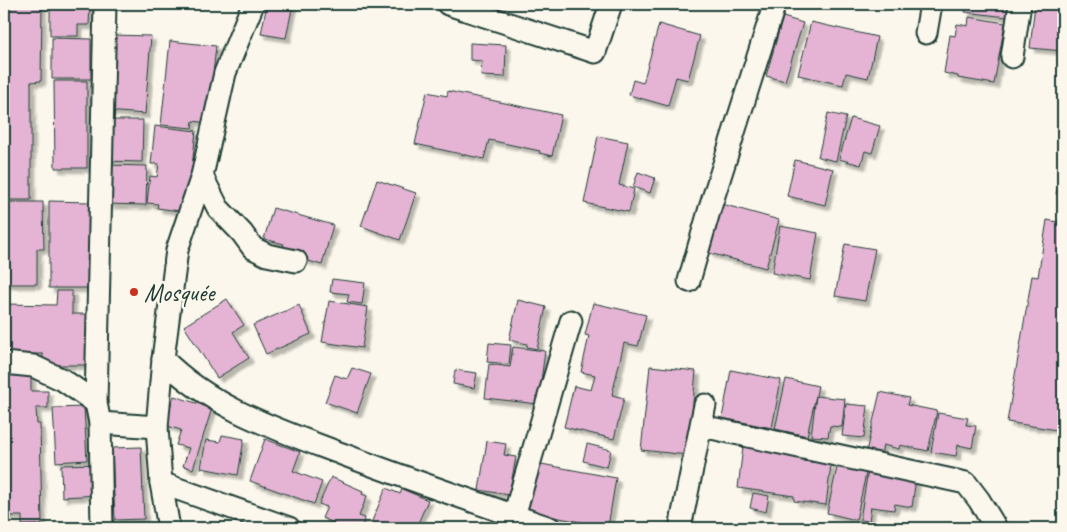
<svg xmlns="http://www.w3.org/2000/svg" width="1067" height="532" viewBox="0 0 1067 532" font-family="Caveat,sans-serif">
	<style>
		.building { fill: #e5b4d4; stroke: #1f3d34; filter: url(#shadow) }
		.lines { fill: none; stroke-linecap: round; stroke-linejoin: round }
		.minor-casing { stroke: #1f3d34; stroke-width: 25 }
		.minor { stroke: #fbf7ec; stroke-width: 21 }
		.poi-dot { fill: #c8321e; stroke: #fbf7ec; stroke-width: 2 }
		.labels { text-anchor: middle; stroke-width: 5; stroke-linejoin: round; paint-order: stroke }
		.poi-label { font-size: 25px; fill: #1f3d34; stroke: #fbf7ec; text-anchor: start }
	</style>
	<defs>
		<filter id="shadow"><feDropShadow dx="4.5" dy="4.5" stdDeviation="1" flood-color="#0004"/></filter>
	</defs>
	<rect width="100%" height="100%" fill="#fbf7ec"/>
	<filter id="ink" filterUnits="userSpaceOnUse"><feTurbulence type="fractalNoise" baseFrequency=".02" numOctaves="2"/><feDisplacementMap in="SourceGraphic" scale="10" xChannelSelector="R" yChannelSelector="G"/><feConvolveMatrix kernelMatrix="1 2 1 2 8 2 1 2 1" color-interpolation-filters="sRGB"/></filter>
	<g filter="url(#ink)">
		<g class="building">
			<polygon points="4,4 42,4 41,81 31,82 31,200 4,200"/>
			<polygon points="50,4 90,4 89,25 78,25 78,36 50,36"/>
			<polygon points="267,4 293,4 286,38 261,34"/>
			<polygon points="481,4 502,4 500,10"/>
			<polygon points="966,4 1008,4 1007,17 965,12"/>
			<polygon points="1035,4 1063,4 1063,51 1030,48"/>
			<polygon points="783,17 803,23 785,81 766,76"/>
			<polygon points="969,17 1005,23 994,84 958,78 958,76 944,73 950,35 955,36 957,24 968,26"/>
			<polygon points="811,22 877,37 868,78 846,73 843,85 798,75"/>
			<polygon points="659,24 700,36 688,80 676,77 668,106 629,95 633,80 643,83"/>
			<polygon points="111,35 151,36 145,114 106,111"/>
			<polygon points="52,38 91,39 91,79 52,79"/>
			<polygon points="170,41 216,46 208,123 193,121 192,128 161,125"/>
			<polygon points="470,43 506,45 505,77 481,76 482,61 470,60"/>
			<polygon points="54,81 87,81 87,168 55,168"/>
			<polygon points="448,91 561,115 552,156 539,153 540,151 489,140 484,159 415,144 427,92 447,96"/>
			<polygon points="828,113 846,117 836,161 818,157"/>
			<polygon points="851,118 880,126 872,153 865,151 861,165 839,159"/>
			<polygon points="105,120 143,120 142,162 105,161"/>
			<polygon points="155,126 196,131 187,212 157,208 158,204 147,203 150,176 157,177 159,164 151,164"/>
			<polygon points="598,136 628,142 619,185 634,189 629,212 584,203"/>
			<polygon points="795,160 833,169 825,205 787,196"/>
			<polygon points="104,165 147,166 146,205 104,204"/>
			<polygon points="638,172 655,178 650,193 633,187"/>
			<polygon points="1061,173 1063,173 1063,195 1056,194"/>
			<polygon points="377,180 416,193 400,240 361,226"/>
			<polygon points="49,201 89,202 89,288 49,288"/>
			<polygon points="4,202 43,202 44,249 37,249 37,284 4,284"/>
			<polygon points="722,204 779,220 766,268 709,253"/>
			<polygon points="273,208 333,225 322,265 281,253 284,244 264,239"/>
			<polygon points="1047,220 1063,223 1063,357 1062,367 1063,367 1063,431 1007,422 1032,276 1038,277"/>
			<polygon points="780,226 818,233 810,280 772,273"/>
			<polygon points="845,244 875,249 865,301 835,296"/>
			<polygon points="332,279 365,283 362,304 347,302 349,294 330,292"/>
			<polygon points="57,291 72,291 72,314 89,314 88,365 43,365 43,354 4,354 4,304 56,305"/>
			<polygon points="227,299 244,325 233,332 249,358 217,378 184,326"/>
			<polygon points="518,300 546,307 537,349 527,347 527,344 509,340"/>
			<polygon points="329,301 368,307 362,348 322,342"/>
			<polygon points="593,303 646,315 638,346 624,343 612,395 624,398 614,439 564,427 574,386 591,390 595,375 581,372 589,336 585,335"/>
			<polygon points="299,305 311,334 266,354 253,325"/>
			<polygon points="489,343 511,345 509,364 487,362"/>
			<polygon points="513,347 545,351 538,404 485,398 489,364 510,367"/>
			<polygon points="650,366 696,371 688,455 641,450"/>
			<polygon points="352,368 371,374 357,413 325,402 335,375 347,379"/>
			<polygon points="455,370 477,373 474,388 453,384"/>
			<polygon points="731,370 781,380 772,428 722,418"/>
			<polygon points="4,375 31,375 31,391 48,391 48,408 36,408 37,424 40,424 42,525 22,525 22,516 4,516"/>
			<polygon points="786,379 818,386 807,436 775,429"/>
			<polygon points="880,392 909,398 907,405 937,411 928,451 900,445 899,449 883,445 881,455 866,452"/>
			<polygon points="174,396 212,408 193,469 183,466 189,448 176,445 181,430 164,425"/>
			<polygon points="816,396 845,399 842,427 830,426 828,437 811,436"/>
			<polygon points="846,404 868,406 864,438 842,436"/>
			<polygon points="84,407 87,460 56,462 53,408"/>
			<polygon points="938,413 968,418 966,425 976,426 972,448 958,445 956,456 931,452"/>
			<polygon points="222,435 244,439 238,475 201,468 206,440 220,442"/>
			<polygon points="265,439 300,452 293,471 322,482 314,504 250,481"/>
			<polygon points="487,441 506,444 504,455 516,457 509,495 479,490"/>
			<polygon points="587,444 611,450 607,467 583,461"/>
			<polygon points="141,447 144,519 115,520 112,448"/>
			<polygon points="743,447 802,452 801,461 831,464 826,505 794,501 794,496 738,488"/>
			<polygon points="536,463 616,478 608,527 527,512"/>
			<polygon points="838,463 867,469 856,520 827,513"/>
			<polygon points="99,464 100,495 62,497 61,465"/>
			<polygon points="868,470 916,478 912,507 895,504 894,510 871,507 869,521 860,520"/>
			<polygon points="331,477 363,491 362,494 367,496 359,516 365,518 361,528 332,528 334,523 322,518 327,507 319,504"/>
			<polygon points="386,488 400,494 402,489 428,500 416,528 369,528"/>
			<polygon points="753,493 769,496 766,512 750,508"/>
			<polygon points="481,521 497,528 478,528"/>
			<polygon points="37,525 37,528 4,528 4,527"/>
		</g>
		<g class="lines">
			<g class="minor-casing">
				<g id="minor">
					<polyline points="253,4 225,73 202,176 218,208 242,233 253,248 267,255 296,261"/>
					<polyline points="448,4 595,52 611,4"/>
					<polyline points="926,33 931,4"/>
					<polyline points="1012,57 1020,4"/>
					<polyline points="689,281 710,208 774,6 773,4"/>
					<path d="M163,359C211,408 279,430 342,454C411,480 480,504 550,528"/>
					<polyline points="4,363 33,366 63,380 96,403"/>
					<polyline points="100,423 157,427"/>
					<polyline points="702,426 966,483 979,500 996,528"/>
					<polyline points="161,483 289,528"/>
					<polyline points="514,516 571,321"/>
					<polyline points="102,528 100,423 96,403 105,4"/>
					<polyline points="169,528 161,483 157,427 163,359 177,250 202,176"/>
					<polyline points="680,528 705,405"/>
				</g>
			</g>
			<use href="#minor" class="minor"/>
		</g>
	</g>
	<circle class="poi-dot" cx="134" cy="292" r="5"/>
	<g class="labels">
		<g class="poi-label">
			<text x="144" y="301">Mosquée</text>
		</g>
	</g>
	<rect width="1067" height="532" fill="none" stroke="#fbf7ec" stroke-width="20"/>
	<rect x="10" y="10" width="1047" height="512" fill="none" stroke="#1f3d34" stroke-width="2" filter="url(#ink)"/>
</svg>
